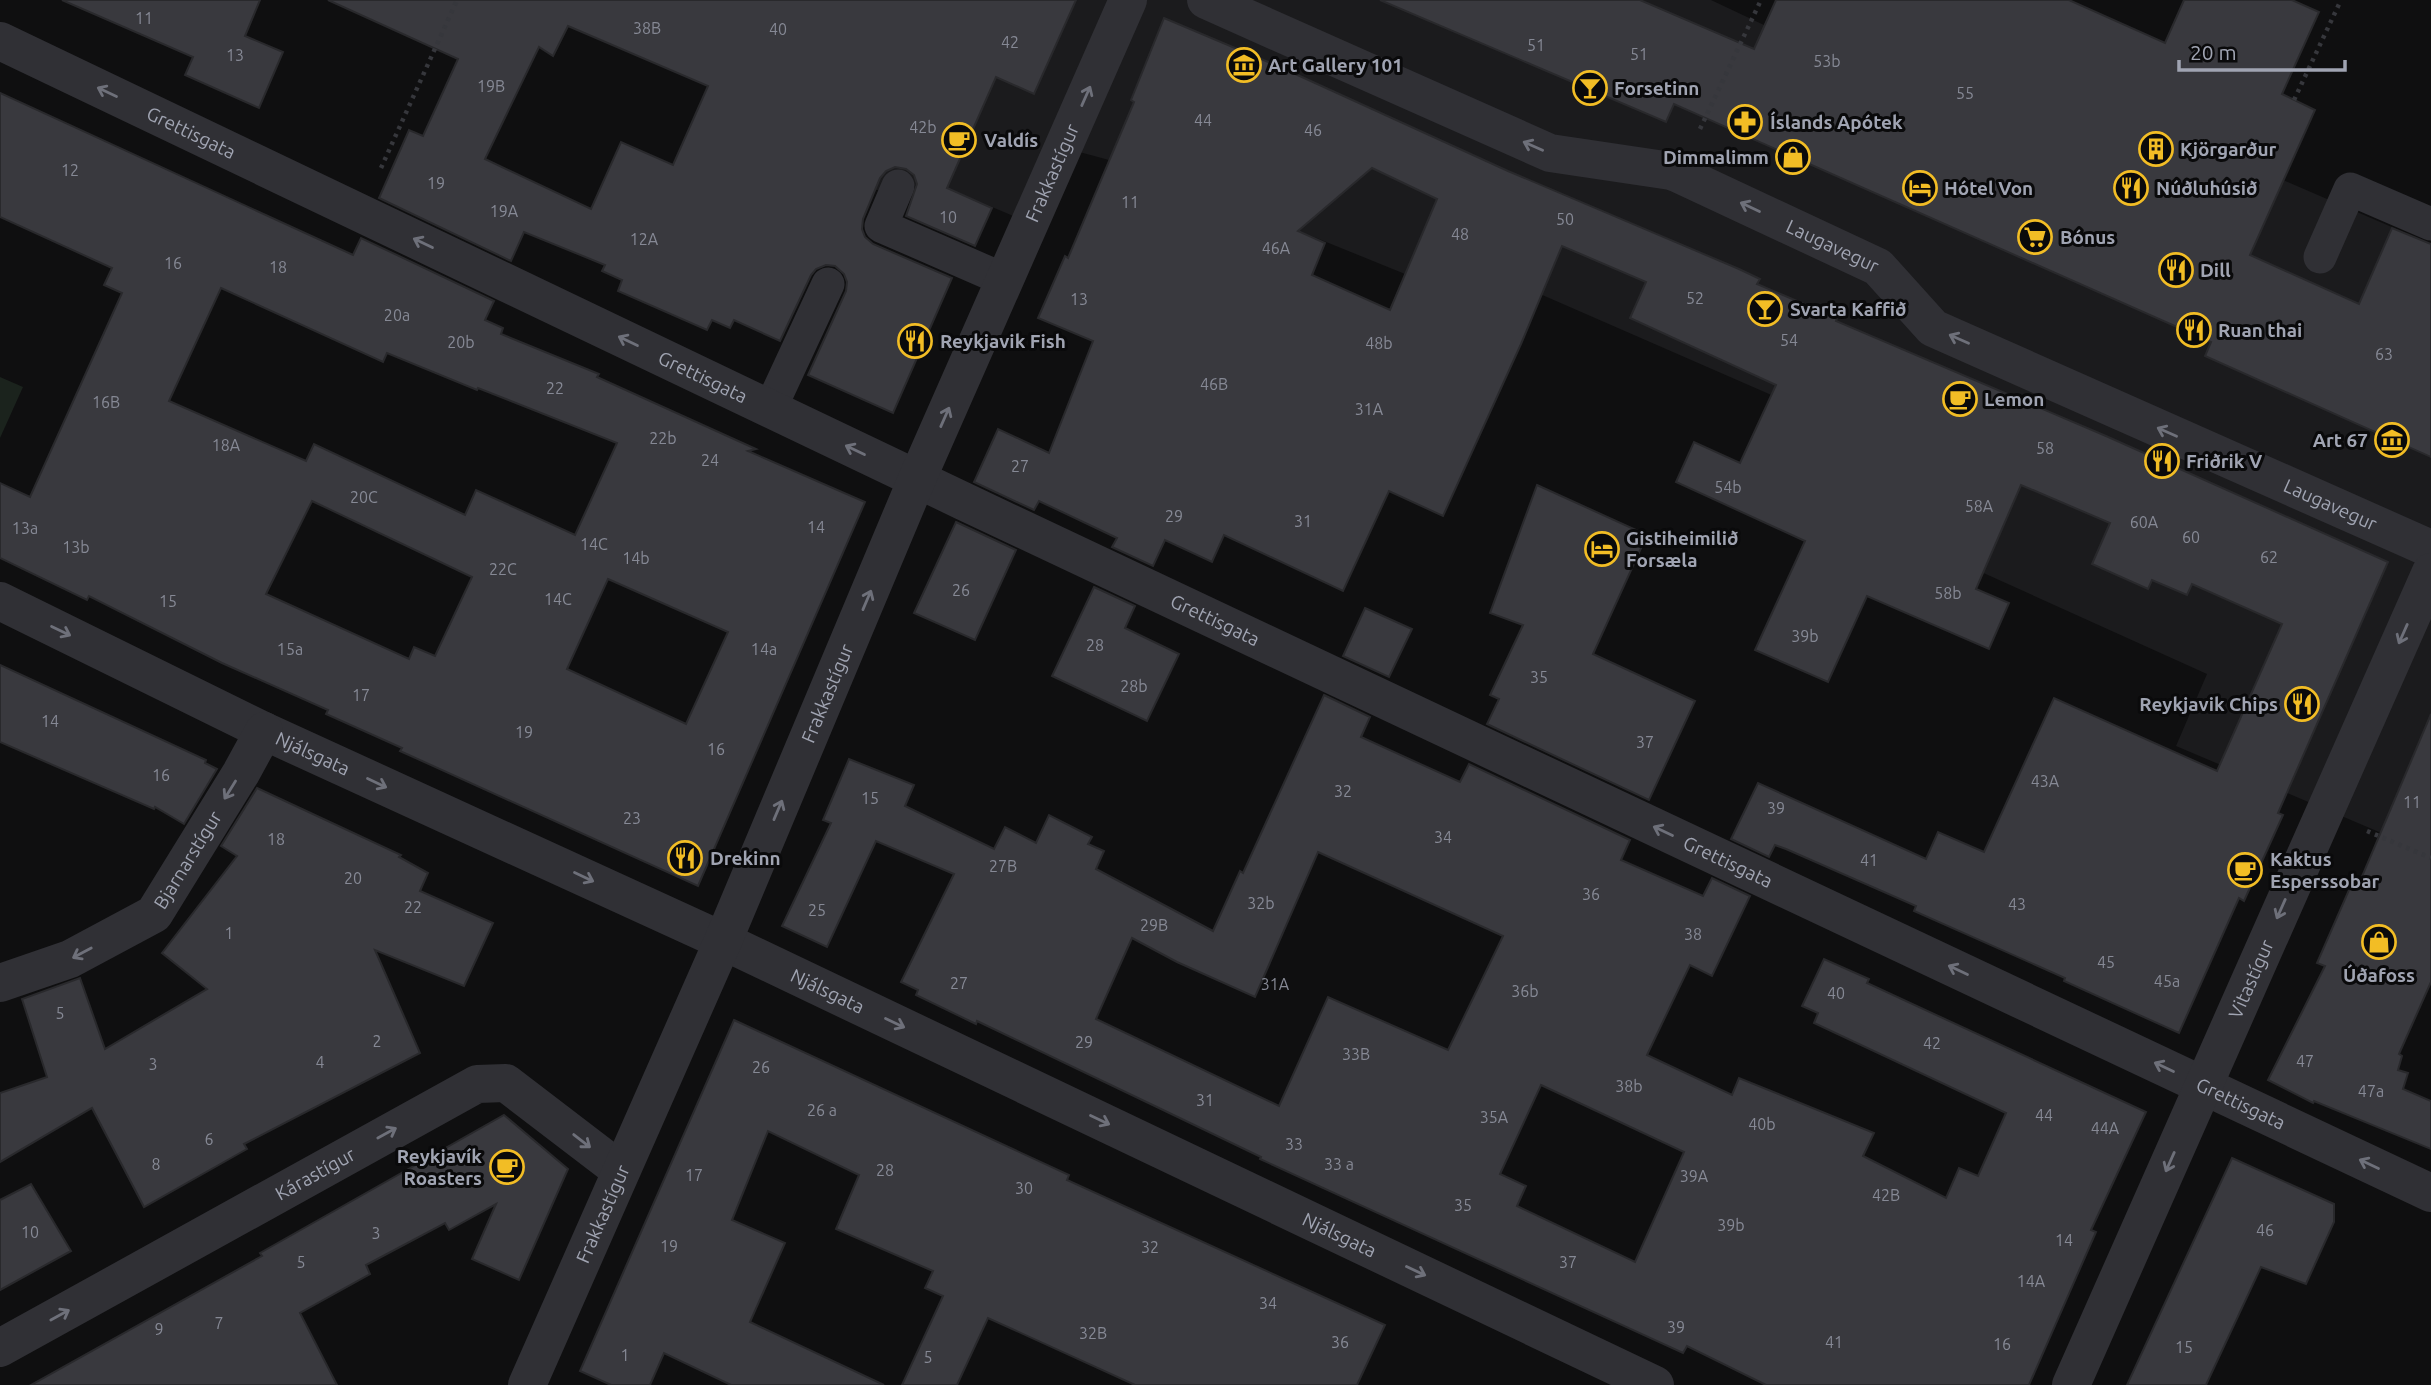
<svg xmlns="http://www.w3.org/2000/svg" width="2431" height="1385" viewBox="0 0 2431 1385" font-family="Ubuntu,sans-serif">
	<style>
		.built { fill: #1b1b1d }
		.green { fill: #1b231d }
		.building { fill: #39393e; stroke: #29292c; stroke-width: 2; fill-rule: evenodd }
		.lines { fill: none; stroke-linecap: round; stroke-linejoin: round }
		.path { stroke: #36373c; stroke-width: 4.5; stroke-dasharray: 3.5 5; stroke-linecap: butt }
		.lane { stroke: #303035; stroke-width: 33 }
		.street { stroke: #303035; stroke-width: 38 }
		.oneway { stroke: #6e707a }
		.labels { text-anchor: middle; stroke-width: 6; stroke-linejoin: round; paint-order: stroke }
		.number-label { font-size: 16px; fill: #868995 }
		.poi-label { font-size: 19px; font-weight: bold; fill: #a0a4b2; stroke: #0a0a0b; text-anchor: start }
		.street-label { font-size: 19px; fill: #a0a4b2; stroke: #0a0a0b }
	</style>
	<rect width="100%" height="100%" fill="#0f0f10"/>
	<polygon class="built" points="737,0 1711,0 1764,25 1776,0 2069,0 2315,110 2283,180 2431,244 2431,854 2176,746 2207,674 1928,548 1751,439 1765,409 1780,415 1785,401 1483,269 1452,338 1389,310 1405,274 1245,209 1109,160 1072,150 1037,226 952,190 921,185 842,194"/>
	<polygon class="green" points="0,377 23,387 0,438"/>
	<g class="building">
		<polygon points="62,0 260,0 245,36 283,52 259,108 185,75 193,57"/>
		<path d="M328,0H1076L1034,94L996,77L947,188L992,208L975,246L906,216L917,184L914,175L906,169L895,167L886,171L880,178L863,219L862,229L865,237L873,244L952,278L893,413L808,375L846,291L847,282L844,274L835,266L826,265L816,269L811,275L780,341L734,320L730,328L712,320L707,330L618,291L622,280L602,271L605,265L524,232L511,261L379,198L409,130L423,136L458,59ZM568,26L708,86L673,165L621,142L591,209L485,159L539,47L553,56Z"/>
		<polygon points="1380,0 1640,0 1754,49 1776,0 2069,0 2165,43 2184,0 2292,0 2319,12 2282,94 2315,110 2250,255 2359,304 2392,228 2431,244 2431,457 2205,356 2211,342 1674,104 1666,122"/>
		<path d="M1164,18L1280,67L1508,171L1739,269L1760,279L1757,284L1837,318L1836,321L2106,436L2388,562L2278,813L2283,815L2244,901L2239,898L2179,1033L2064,981L2065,978L1914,911L1916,906L1786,849L1775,845L1769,857L1731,839L1758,783L1926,859L1938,832L1984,852L2054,698L2217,771L2282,624L2192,584L2187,595L2152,580L2148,589L2092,564L2110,523L2021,485L1976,589L2009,603L1989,649L1867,596L1828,682L1755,650L1805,541L1676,482L1694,442L1740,463L1776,385L1630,318L1646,282L1562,246L1521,344L1443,516L1389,491L1343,591L1224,535L1212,562L1165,540L1153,566L1112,547L1117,538L1039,501L1034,510L974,482L998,429L1049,453L1093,341L1038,318L1065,256L1068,258L1134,102L1131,100ZM1372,168L1437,199L1390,310L1312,275L1325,243L1298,231Z"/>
		<path d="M0,93L353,255L361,238L494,301L485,320L503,328L501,334L599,374L597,377L756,449L748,451L865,502L698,886L400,751L402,748L326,714L328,710L222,663L89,596L87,600L0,558V483L30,497L122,293L104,285L112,268L0,217ZM221,288L383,362L387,353L477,390L478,388L617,443L575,535L476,490L465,515L314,444L306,461L169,401ZM312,501L472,577L435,656L414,647L409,659L266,594ZM608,579L728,632L686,724L567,669Z"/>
		<polygon points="1537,485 1647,535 1593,654 1695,701 1649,800 1487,724 1499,699 1490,695 1523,625 1490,613"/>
		<polygon points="956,522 1016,550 975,640 914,613"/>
		<polygon points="1094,587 1135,606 1125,628 1179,654 1147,721 1052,676"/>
		<polygon points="1365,608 1412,629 1389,677 1343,656"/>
		<polygon points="0,665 206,760 205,763 217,769 184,824 155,807 154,809 0,742"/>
		<path d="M1324,695L1370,717L1361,737L1460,782L1469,764L1630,840L1621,860L1703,896L1712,878L1750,896L1712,976L1690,965L1647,1055L1732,1095L1739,1078L1874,1133L1863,1156L1946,1198L1959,1168L1978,1176L2006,1113L1814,1023L1818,1013L1802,1006L1824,959L1869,979L1867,983L2146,1112L2091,1230L2096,1232L2029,1385H1766L1687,1346L1683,1353L1260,1159L1261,1157L1161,1109L977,1021L976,1024L916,995L918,990L901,982L954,874L876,841L827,947L782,926L831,823L823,820L849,759L914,785L905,806L994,849L1005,827L1036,843L1049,815L1092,837L1088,844L1104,851L1096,869L1213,931L1240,871L1243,873ZM1318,852L1503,936L1448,1050L1328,997L1279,1106L1096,1019L1132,938L1177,962L1255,997ZM1541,1085L1684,1152L1635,1262L1517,1206L1526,1186L1500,1174Z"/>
		<polygon points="2431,714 2431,982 2399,1054 2402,1056 2398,1070 2408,1073 2403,1089 2431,1101 2431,1149 2314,1101 2313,1103 2268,1080 2325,966 2317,963 2352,883 2358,886"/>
		<polygon points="257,788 401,855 399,857 428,873 420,891 493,923 464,986 375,950 420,1053 244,1144 247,1149 144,1207 92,1108 0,1162 0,1093 47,1077 22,999 80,978 105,1049 207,989 162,953 237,856 221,846"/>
		<polygon points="734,1020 1069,1175 1067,1180 1385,1325 1357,1385 1135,1385 988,1318 957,1385 902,1385 943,1296 925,1288 933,1271 836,1229 859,1175 768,1131 732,1220 785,1243 750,1322 884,1385 731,1385 664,1353 650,1385 611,1385 580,1371"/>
		<polygon points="504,1115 568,1169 519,1280 472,1259 496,1204 449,1230 445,1223 366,1265 370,1274 300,1313 337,1385 31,1385 262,1256 260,1253"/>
		<polygon points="2232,1158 2334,1204 2334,1222 2306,1284 2261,1267 2206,1385 2127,1385"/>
		<polygon points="31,1184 71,1251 0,1290 0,1200"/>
	</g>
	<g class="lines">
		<g class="path">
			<polyline points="2294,100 2341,0"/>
			<polyline points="1700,129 1761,0"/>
			<polyline points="381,168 457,0"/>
			<polyline points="2367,831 2431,858"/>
		</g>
		<g class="lane">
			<polyline points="898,186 881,226 1005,280"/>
			<polyline points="2320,257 2350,189 2431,224"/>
			<polyline points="770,409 828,284"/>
		</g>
		<g class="street">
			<path id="s1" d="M1206,0L1550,153L1671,171L1679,174L1878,267L1933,328L2431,549"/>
			<path id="s2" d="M0,41L963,501L2431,1193"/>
			<path id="s3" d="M0,601L264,731L723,941L1655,1385"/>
			<path id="s4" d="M0,983L70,959L154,914L241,773L264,731"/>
			<path id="s5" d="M0,1348L477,1084L506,1083L621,1171"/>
			<path id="s6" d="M527,1385L723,941L917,479L1128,0"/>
			<path id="s7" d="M2071,1385L2431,572"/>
		</g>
	</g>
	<defs><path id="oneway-shaft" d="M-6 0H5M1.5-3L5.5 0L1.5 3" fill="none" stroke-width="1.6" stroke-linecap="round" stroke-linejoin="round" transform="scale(1.75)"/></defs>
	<g class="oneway">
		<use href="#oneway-shaft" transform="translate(107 92) rotate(-155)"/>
		<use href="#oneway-shaft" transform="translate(1086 96) rotate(-66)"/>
		<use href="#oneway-shaft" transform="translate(1533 146) rotate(-156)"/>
		<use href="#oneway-shaft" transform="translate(1750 207) rotate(-155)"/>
		<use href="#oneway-shaft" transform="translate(423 243) rotate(-154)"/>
		<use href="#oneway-shaft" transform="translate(1959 339) rotate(-156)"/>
		<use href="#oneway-shaft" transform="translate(628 341) rotate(-154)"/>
		<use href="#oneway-shaft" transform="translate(945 417) rotate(-66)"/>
		<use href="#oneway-shaft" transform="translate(2167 432) rotate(-156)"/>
		<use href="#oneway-shaft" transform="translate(855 450) rotate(-154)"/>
		<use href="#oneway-shaft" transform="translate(867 600) rotate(-67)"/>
		<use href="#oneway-shaft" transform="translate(61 631) rotate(26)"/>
		<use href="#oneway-shaft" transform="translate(2403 634) rotate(114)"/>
		<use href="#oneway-shaft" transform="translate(377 783) rotate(25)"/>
		<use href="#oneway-shaft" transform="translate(230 790) rotate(122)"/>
		<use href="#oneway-shaft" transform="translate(778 810) rotate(-67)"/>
		<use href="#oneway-shaft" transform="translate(1663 831) rotate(-155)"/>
		<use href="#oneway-shaft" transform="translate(584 877) rotate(25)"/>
		<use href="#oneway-shaft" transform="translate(2281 909) rotate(114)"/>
		<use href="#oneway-shaft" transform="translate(82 953) rotate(152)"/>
		<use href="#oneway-shaft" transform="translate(1958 970) rotate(-155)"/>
		<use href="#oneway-shaft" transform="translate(895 1023) rotate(25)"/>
		<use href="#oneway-shaft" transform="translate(2164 1067) rotate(-155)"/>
		<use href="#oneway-shaft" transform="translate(1100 1120) rotate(25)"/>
		<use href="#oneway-shaft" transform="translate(387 1133) rotate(-29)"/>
		<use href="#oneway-shaft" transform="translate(582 1141) rotate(38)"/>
		<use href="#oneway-shaft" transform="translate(2170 1162) rotate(114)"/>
		<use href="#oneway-shaft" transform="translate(2369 1164) rotate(-155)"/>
		<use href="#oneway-shaft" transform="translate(1416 1271) rotate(25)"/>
		<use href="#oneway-shaft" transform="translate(60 1315) rotate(-29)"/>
	</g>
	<defs>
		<g id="museum-ring" transform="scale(1.75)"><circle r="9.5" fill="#0a0a0b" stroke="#f2bd25" stroke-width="1.5"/><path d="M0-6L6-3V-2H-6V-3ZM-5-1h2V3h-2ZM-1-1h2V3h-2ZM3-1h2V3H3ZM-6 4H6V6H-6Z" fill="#f2bd25"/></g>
		<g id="bar-ring" transform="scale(1.75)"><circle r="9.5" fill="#0a0a0b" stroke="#f2bd25" stroke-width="1.5"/><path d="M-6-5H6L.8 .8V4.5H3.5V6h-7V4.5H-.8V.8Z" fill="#f2bd25"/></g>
		<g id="pharmacy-ring" transform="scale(1.75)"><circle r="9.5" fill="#0a0a0b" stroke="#f2bd25" stroke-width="1.5"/><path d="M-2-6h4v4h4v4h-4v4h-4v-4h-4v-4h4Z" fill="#f2bd25"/></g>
		<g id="cafe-ring" transform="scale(1.75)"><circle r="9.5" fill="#0a0a0b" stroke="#f2bd25" stroke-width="1.5"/><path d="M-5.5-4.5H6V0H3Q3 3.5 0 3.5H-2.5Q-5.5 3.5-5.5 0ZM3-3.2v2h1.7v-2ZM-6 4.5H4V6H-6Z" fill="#f2bd25"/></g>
		<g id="building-ring" transform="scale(1.75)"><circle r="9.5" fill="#0a0a0b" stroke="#f2bd25" stroke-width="1.5"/><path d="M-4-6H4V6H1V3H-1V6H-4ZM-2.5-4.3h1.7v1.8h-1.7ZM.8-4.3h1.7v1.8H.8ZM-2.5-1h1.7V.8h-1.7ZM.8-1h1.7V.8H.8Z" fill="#f2bd25"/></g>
		<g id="shop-ring" transform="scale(1.75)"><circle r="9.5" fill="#0a0a0b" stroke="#f2bd25" stroke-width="1.5"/><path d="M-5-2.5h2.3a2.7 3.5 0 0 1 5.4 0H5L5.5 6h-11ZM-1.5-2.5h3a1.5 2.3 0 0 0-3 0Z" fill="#f2bd25"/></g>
		<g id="hotel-ring" transform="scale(1.75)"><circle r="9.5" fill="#0a0a0b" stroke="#f2bd25" stroke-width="1.5"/><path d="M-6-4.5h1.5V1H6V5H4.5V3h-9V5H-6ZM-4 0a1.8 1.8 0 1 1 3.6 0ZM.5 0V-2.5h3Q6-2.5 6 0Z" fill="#f2bd25"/></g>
		<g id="restaurant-ring" transform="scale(1.75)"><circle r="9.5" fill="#0a0a0b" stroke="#f2bd25" stroke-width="1.5"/><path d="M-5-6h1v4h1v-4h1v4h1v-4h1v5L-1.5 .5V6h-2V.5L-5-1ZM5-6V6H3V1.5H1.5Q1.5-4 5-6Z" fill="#f2bd25"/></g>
		<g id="supermarket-ring" transform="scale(1.75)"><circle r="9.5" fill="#0a0a0b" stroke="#f2bd25" stroke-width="1.5"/><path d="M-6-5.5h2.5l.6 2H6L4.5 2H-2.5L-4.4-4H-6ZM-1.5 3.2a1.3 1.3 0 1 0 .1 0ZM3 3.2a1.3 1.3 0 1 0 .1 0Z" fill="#f2bd25"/></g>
	</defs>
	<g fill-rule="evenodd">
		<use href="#museum-ring" x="1244" y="65"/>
		<use href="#bar-ring" x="1590" y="88"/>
		<use href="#pharmacy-ring" x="1745" y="122"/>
		<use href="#cafe-ring" x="959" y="140"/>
		<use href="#building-ring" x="2156" y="149"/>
		<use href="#shop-ring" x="1793" y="157"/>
		<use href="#hotel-ring" x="1920" y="188"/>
		<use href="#restaurant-ring" x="2131" y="188"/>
		<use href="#supermarket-ring" x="2035" y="237"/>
		<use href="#restaurant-ring" x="2176" y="270"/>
		<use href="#bar-ring" x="1765" y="309"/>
		<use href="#restaurant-ring" x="2194" y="330"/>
		<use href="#restaurant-ring" x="915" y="341"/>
		<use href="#cafe-ring" x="1960" y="399"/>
		<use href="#museum-ring" x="2392" y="440"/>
		<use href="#restaurant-ring" x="2162" y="461"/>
		<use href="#hotel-ring" x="1602" y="549"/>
		<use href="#restaurant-ring" x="2302" y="704"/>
		<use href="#restaurant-ring" x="685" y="858"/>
		<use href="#cafe-ring" x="2245" y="870"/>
		<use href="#shop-ring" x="2379" y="942"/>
		<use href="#cafe-ring" x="507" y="1167"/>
	</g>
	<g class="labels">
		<g class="number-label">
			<text x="144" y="24">11</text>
			<text x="647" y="34">38B</text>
			<text x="778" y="35">40</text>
			<text x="1010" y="48">42</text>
			<text x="1536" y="51">51</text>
			<text x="1639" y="60">51</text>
			<text x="235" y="61">13</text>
			<text x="1827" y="67">53b</text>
			<text x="491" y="92">19B</text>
			<text x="1965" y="99">55</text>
			<text x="1203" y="126">44</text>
			<text x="923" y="133">42b</text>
			<text x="1313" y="136">46</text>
			<text x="70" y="176">12</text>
			<text x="436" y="189">19</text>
			<text x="1130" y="208">11</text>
			<text x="504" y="217">19A</text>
			<text x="948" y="223">10</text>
			<text x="1565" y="225">50</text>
			<text x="1460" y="240">48</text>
			<text x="644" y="245">12A</text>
			<text x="1276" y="254">46A</text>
			<text x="173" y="269">16</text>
			<text x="278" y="273">18</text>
			<text x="1695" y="304">52</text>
			<text x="1079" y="305">13</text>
			<text x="397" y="321">20a</text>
			<text x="1789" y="346">54</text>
			<text x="461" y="348">20b</text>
			<text x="1379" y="349">48b</text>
			<text x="2384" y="360">63</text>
			<text x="1214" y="390">46B</text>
			<text x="555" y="394">22</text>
			<text x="106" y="408">16B</text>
			<text x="1369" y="415">31A</text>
			<text x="663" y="444">22b</text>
			<text x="226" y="451">18A</text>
			<text x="2045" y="454">58</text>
			<text x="710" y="466">24</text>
			<text x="1020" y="472">27</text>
			<text x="1728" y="493">54b</text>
			<text x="364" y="503">20C</text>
			<text x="1979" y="512">58A</text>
			<text x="1174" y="522">29</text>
			<text x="1303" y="527">31</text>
			<text x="2144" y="528">60A</text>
			<text x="816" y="533">14</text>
			<text x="25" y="534">13a</text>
			<text x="2191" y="543">60</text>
			<text x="594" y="550">14C</text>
			<text x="76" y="553">13b</text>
			<text x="2269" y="563">62</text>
			<text x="636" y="564">14b</text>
			<text x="503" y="575">22C</text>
			<text x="961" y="596">26</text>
			<text x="1948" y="599">58b</text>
			<text x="558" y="605">14C</text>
			<text x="168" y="607">15</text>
			<text x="1805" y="642">39b</text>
			<text x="1095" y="651">28</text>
			<text x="290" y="655">15a</text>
			<text x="764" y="655">14a</text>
			<text x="1539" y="683">35</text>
			<text x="1134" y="692">28b</text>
			<text x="361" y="701">17</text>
			<text x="50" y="727">14</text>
			<text x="524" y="738">19</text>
			<text x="1645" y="748">37</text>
			<text x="716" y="755">16</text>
			<text x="161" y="781">16</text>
			<text x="2045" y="787">43A</text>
			<text x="1343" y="797">32</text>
			<text x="870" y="804">15</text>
			<text x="2412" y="808">11</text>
			<text x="1776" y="814">39</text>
			<text x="632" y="824">23</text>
			<text x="1443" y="843">34</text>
			<text x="276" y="845">18</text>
			<text x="1869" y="866">41</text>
			<text x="1003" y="872">27B</text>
			<text x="353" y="884">20</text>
			<text x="1591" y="900">36</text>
			<text x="1261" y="909">32b</text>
			<text x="2017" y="910">43</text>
			<text x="413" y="913">22</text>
			<text x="817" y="916">25</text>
			<text x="1154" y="931">29B</text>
			<text x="229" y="939">1</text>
			<text x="1693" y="940">38</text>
			<text x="2106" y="968">45</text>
			<text x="2167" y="987">45a</text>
			<text x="959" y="989">27</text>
			<text x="1275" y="990">31A</text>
			<text x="1525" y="997">36b</text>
			<text x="1836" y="999">40</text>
			<text x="60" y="1019">5</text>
			<text x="377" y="1047">2</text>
			<text x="1084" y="1048">29</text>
			<text x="1932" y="1049">42</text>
			<text x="1356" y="1060">33B</text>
			<text x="2305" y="1067">47</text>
			<text x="320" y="1068">4</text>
			<text x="153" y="1070">3</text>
			<text x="761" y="1073">26</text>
			<text x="1629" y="1092">38b</text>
			<text x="2371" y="1097">47a</text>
			<text x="1205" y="1106">31</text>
			<text x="822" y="1116">26 a</text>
			<text x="2044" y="1121">44</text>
			<text x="1494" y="1123">35A</text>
			<text x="1762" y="1130">40b</text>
			<text x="2105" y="1134">44A</text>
			<text x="209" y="1145">6</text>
			<text x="1294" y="1150">33</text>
			<text x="156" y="1170">8</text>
			<text x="1339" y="1170">33 a</text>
			<text x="885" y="1176">28</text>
			<text x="694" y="1181">17</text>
			<text x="1694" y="1182">39A</text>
			<text x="1024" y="1194">30</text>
			<text x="1886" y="1201">42B</text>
			<text x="1463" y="1211">35</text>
			<text x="1731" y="1231">39b</text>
			<text x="2265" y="1236">46</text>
			<text x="30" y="1238">10</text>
			<text x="376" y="1239">3</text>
			<text x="2064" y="1246">14</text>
			<text x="669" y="1252">19</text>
			<text x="1150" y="1253">32</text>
			<text x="301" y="1268">5</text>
			<text x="1568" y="1268">37</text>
			<text x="2031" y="1287">14A</text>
			<text x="1268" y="1309">34</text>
			<text x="219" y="1329">7</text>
			<text x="1676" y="1333">39</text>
			<text x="159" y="1335">9</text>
			<text x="1093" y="1339">32B</text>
			<text x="1340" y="1348">36</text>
			<text x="1834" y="1348">41</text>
			<text x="2002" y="1350">16</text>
			<text x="2184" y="1353">15</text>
			<text x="625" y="1361">1</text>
			<text x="928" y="1363">5</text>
		</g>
		<g class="poi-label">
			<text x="1268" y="72">Art Gallery 101</text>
			<text x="1614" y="95">Forsetinn</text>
			<text x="1770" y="129">Íslands Apótek</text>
			<text x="984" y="147">Valdís</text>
			<text x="2180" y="156">Kjörgarður</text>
			<text x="1769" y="164" text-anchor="end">Dimmalimm</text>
			<text x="1944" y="195">Hótel Von</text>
			<text x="2156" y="195">Núðluhúsið</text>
			<text x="2060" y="244">Bónus</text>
			<text x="2200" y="277">Dill</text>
			<text x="1790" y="316">Svarta Kaffið</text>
			<text x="2218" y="337">Ruan thai</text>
			<text x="940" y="348">Reykjavik Fish</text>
			<text x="1984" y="406">Lemon</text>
			<text x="2368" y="447" text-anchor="end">Art 67</text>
			<text x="2186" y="468">Friðrik V</text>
			<text x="1626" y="545">Gistiheimilið<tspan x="1626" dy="22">Forsæla</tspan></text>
			<text x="2278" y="711" text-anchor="end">Reykjavik Chips</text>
			<text x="710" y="865">Drekinn</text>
			<text x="2270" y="866">Kaktus<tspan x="2270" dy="22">Esperssobar</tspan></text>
			<text x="2379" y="982" text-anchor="middle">Úðafoss</text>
			<text x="482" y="1163" text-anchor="end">Reykjavík<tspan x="482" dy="22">Roasters</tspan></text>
		</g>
		<g class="street-label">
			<text dy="7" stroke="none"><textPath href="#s2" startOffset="212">Grettisgata</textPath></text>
			<text dy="7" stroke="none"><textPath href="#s6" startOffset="1321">Frakkastígur</textPath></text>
			<text dy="7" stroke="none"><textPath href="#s1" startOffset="677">Laugavegur</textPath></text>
			<text dy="7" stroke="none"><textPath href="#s2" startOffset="779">Grettisgata</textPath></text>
			<text dy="7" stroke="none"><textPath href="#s1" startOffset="1244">Laugavegur</textPath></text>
			<text dy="7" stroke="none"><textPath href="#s2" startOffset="1346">Grettisgata</textPath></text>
			<text dy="7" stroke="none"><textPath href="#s6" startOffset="754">Frakkastígur</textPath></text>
			<text dy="7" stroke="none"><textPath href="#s3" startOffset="348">Njálsgata</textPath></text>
			<text dy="7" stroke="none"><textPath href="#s4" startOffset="233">Bjarnarstígur</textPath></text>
			<text dy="7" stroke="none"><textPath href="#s2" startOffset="1913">Grettisgata</textPath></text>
			<text dy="7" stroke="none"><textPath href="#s7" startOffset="444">Vitastígur</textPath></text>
			<text dy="7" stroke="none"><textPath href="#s3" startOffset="915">Njálsgata</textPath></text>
			<text dy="7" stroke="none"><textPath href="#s2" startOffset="2480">Grettisgata</textPath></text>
			<text dy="7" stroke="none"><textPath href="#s5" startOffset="360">Kárastígur</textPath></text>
			<text dy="7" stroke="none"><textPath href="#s6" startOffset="187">Frakkastígur</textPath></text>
			<text dy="7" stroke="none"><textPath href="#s3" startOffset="1482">Njálsgata</textPath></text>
		</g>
	</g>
	<path d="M2179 60v10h166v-10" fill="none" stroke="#a0a4b2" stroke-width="3.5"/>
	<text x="2190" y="60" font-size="21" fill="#a0a4b2" stroke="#0a0a0b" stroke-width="5" paint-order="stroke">20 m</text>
</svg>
